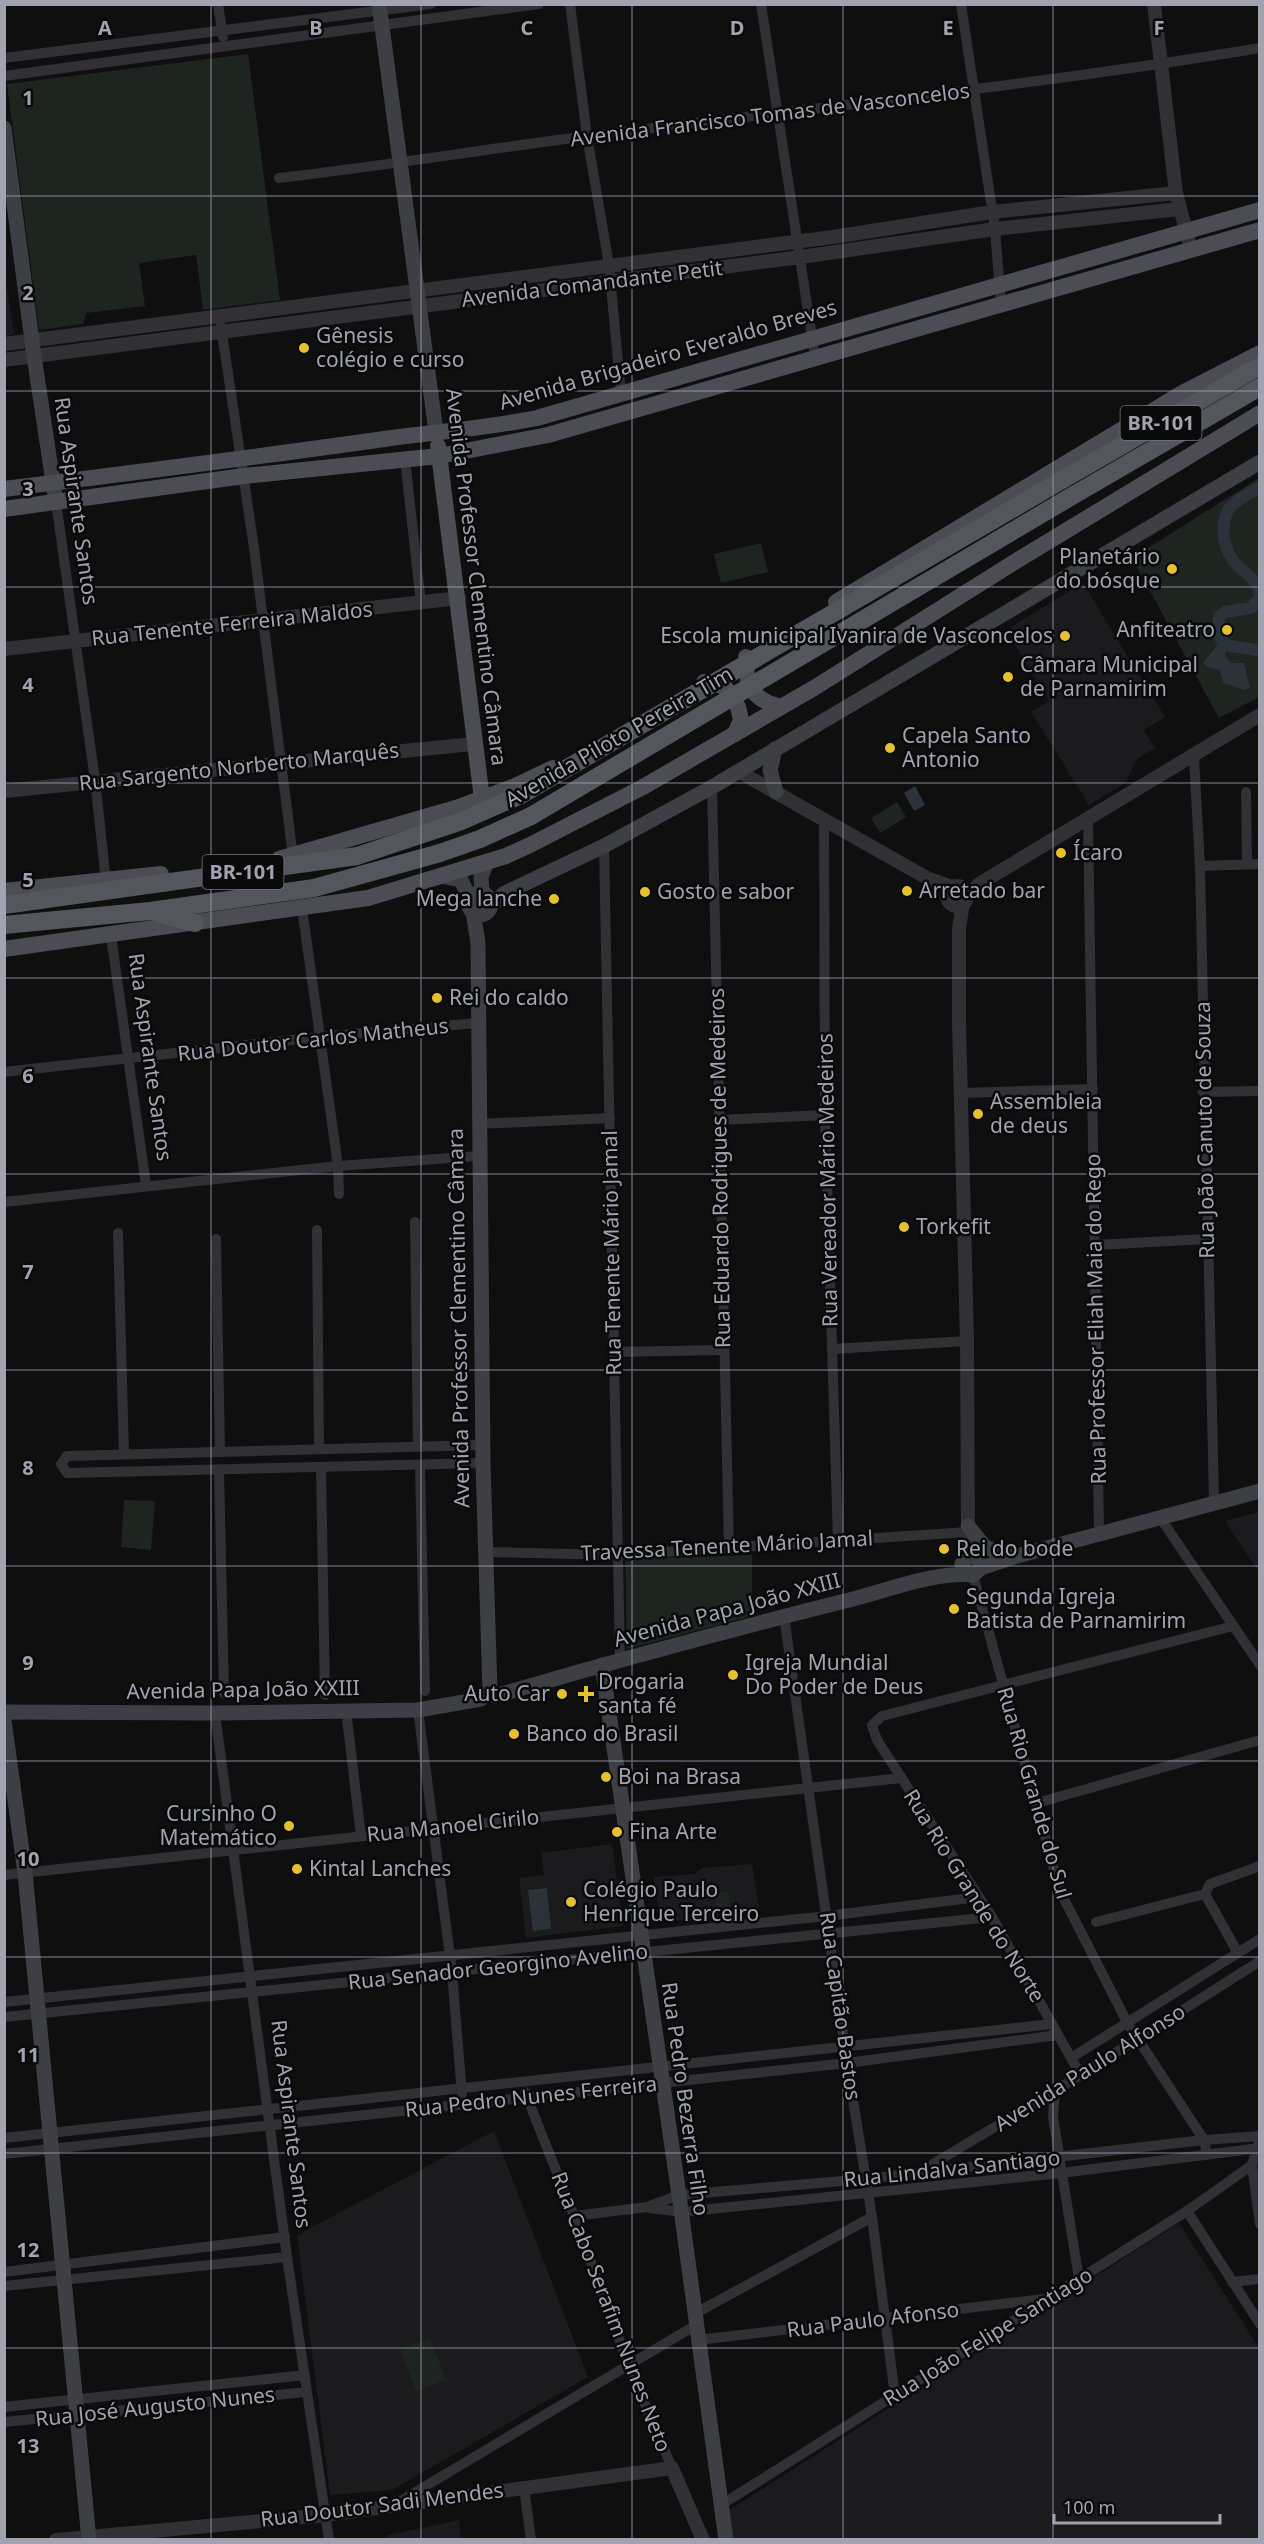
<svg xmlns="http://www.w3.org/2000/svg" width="1264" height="2544" viewBox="0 0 1264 2544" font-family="'Noto Sans',sans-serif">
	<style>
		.built { fill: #1b1b1d }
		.green { fill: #1e241f }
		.water { fill: #2c323a }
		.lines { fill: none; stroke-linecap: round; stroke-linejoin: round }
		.canal { stroke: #2c323a; stroke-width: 12 }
		.minor { stroke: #303035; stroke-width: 10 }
		.tertiary { stroke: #303035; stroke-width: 14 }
		.secondary { stroke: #3e3f45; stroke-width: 15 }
		.primary { stroke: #4c4d54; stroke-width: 16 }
		.trunk { stroke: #54565d; stroke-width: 18 }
		.trunk-bridge { stroke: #54565d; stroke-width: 18 }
		.grid { fill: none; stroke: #a1a3b0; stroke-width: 1.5; stroke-opacity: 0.55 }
		.poi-dot { fill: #e5c132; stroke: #0a0a0b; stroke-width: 2 }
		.labels { text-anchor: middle; stroke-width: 5; stroke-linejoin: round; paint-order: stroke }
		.shield { fill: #0a0a0b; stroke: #74757e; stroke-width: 1.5 }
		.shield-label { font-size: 20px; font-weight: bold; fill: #a1a3b0 }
		.street-label { font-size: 21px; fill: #a1a3b0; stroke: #0a0a0b }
		.poi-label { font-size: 21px; fill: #a1a3b0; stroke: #0a0a0b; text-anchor: start }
		.grid-label { font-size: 20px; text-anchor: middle; font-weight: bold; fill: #a1a3b0; stroke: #0a0a0b; stroke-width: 5; stroke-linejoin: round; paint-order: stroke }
	</style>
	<rect width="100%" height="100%" fill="#0f0f10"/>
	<g class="built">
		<polygon points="4,269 14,334 5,336 4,336"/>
		<polygon points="1083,583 1165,717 1144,730 1155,748 1137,759 1125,783 1089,805 1031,712 1049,701 1006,630"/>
		<polygon points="1259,1512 1260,1512 1259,1572 1225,1521"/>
		<polygon points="612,1844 623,1926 526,1938 519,1878 544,1875 541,1853"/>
		<polygon points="752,1864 760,1913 661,1922 653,1877 695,1874 702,1868"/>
		<polygon points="494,2131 588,2377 392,2490 330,2495 297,2235"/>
		<polygon points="1179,2223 1259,2348 1259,2539 732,2539 729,2510"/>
		<polygon points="459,2520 461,2539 389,2539 388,2535"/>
	</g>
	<g class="green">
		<polygon points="248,54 280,300 203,310 196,255 139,263 145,306 86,313 83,324 39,330 7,84"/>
		<polygon points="1259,478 1259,697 1219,718 1132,558"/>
		<polygon points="761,543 768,572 721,583 714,554"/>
		<polygon points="897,802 906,817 880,833 871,818"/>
		<polygon points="124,1500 155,1501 151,1550 121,1547"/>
		<polygon points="752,1555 752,1616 627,1649 625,1559"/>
		<polygon points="728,1891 731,1913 717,1914 713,1893"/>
		<polygon points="430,2338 446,2380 416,2391 400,2349"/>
	</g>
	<g class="water">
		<polygon points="1220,642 1227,645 1225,656 1231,663 1244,663 1250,688 1245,690 1223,683 1220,670 1207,667 1203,663"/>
		<polygon points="915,786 925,805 914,811 904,793"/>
		<polygon points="547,1888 551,1929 533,1931 528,1890"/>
	</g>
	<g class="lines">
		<g class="canal">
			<path d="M1260,487C1250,493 1236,500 1229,509C1218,527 1224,552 1238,566C1246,575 1259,580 1260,594"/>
			<path d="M1260,597L1251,608L1225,612L1219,617C1214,653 1232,644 1260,651"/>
		</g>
		<g class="minor">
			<polyline points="218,4 223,37"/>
			<polyline points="570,4 587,136 609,265 621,394"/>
			<polyline points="761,4 815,357"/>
			<polyline points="961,4 995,229 1001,305"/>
			<polyline points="4,58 431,4"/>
			<polyline points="4,76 539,4"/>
			<path d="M279,178C383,166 486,149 589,136C813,108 1037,85 1260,48"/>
			<polyline points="221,326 254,548 293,857"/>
			<polyline points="405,459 421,603"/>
			<polyline points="56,502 95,780 106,881"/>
			<polyline points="1194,757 1200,866 1214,1502"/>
			<polyline points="712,787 729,1550"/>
			<polyline points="1246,792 1247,864"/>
			<polyline points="824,819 825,1115 838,1541"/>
			<polyline points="1088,819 1099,1532"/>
			<polyline points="604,846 620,1660"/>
			<polyline points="1200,866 1260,864"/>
			<polyline points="302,908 338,1166 339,1194"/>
			<polyline points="111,936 146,1185"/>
			<polyline points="4,1072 320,1037 477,1023"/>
			<polyline points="1203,1092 1260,1091"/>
			<polyline points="962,1093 1093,1089"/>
			<polyline points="719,1120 825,1115"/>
			<polyline points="478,1124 610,1118"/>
			<polyline points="4,1202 338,1166 479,1156"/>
			<polyline points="415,1222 418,1447"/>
			<polyline points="317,1230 319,1449"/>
			<polyline points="118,1233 124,1454"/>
			<polyline points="216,1239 220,1452"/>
			<polyline points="1096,1245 1207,1239"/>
			<polyline points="832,1349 967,1341"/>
			<polyline points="614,1352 724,1350"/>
			<polyline points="483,1445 67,1456 61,1464 67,1473 483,1463"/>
			<polyline points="420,1465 425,1691"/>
			<polyline points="321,1467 325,1695"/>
			<polyline points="219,1470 224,1694"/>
			<polyline points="1159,1516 1260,1665"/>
			<polyline points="486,1552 617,1555 968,1532"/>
			<polyline points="973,1575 1060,1891 1128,2024 1204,2140 1207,2155"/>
			<polyline points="784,1616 847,2063 872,2217 895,2396"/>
			<polyline points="346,1710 361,1836"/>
			<polyline points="418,1710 452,1972 462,2095"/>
			<polyline points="215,1713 287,2257 329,2540"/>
			<polyline points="1037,1803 1260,1740"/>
			<polyline points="4,1875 901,1778"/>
			<polyline points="1096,1922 1205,1894"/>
			<polyline points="1238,1953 1205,1894 1210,1884 1260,1866"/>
			<polyline points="4,2002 827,1916 978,1897"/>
			<polyline points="4,2017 992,1917"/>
			<polyline points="1071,2058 1260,1939"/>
			<polyline points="1080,2074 992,1917 877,1740 872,1725 882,1716 1233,1626"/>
			<polyline points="1055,2091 1053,2117 1079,2279"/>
			<polyline points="525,2092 574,2216 629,2366 672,2468"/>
			<polyline points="4,2138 1052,2024"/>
			<polyline points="1259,2142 1252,2165 1260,2224"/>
			<polyline points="4,2154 847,2063 1058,2035"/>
			<polyline points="921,2171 1055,2091 1260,1961"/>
			<polyline points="650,2208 681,2212 1061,2173 1260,2148"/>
			<polyline points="1187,2211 1260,2324"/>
			<polyline points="574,2216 647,2207 679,2195 865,2179 1204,2140 1260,2136"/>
			<polyline points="4,2272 285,2237"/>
			<polyline points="1232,2282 1260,2279"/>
			<polyline points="4,2286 287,2257"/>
			<polyline points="694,2314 872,2217"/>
			<polyline points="698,2340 1044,2299"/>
			<polyline points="4,2407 305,2375"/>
			<polyline points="4,2422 306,2392"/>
			<polyline points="524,2488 531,2540"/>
			<polyline points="397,2503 696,2325"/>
			<polyline points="721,2505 1187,2211 1252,2165"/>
		</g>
		<g class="tertiary">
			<polyline points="1154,4 1176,193 1191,249"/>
			<polyline points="4,344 833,237 992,212 1176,193"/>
			<polyline points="4,360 801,257 995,229 1179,209"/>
			<polyline points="4,649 459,598"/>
			<polyline points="738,771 927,878 952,887"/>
			<polyline points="4,791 473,744"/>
			<circle cx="957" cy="896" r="10"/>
			<polyline points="967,898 979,884 1260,715"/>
			<polyline points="963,903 959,928 959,1023 967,1341 968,1526 965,1558"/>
			<polyline points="56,2540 325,2515 672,2468 703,2540"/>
		</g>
		<g class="secondary">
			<polyline points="379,4 436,432"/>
			<polyline points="4,128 34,356 56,502"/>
			<polyline points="775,749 770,770 776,792"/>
			<polyline points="440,876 461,880 470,899"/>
			<polyline points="482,893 481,877 487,861"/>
			<circle cx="480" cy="904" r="11"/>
			<polyline points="491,905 505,893 604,846 712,787 1260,462"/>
			<polyline points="473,912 478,943 483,1463 490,1692"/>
			<polyline points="968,1526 985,1547 1010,1556"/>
			<polyline points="965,1573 962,1564 968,1556 977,1557 981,1568"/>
			<polyline points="602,1665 679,2195 726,2540"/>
			<path d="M495,1696C614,1661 733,1629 853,1599C888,1590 938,1571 973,1575L981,1568L1017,1556L1260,1491"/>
			<polyline points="4,1712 215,1713 418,1710 481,1699"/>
			<polyline points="4,1720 25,1873 89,2540"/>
		</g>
		<g class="primary">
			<polyline points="438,446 482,799"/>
			<path d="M4,489C131,473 258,457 384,439C435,432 487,428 537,418L1260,210"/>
			<polyline points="4,509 244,476 439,456 548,435 1260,230"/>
			<polyline points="836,602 1182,393 1260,353"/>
			<path d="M746,657C745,685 752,700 781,707"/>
			<polyline points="704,682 723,686 730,693 738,707 741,720 735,734"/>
			<polyline points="279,859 456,808 513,787 553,768"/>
			<polyline points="4,891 161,874"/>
			<polyline points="4,949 368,898 506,856 530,845 643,787 814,688 1013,563 1260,413"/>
		</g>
		<g class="trunk">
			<polyline points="1062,480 1260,366"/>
			<polyline points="1072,496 1260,387"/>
			<polyline points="4,905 357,856 459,822 521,795"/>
			<polyline points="158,913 195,923"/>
			<polyline points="4,925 150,911 314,888 440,853 480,839 531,816"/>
		</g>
		<g class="trunk-bridge">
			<polyline points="521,795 1062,480"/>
			<polyline points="531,816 1072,496"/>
		</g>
	</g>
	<path class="grid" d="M211,4V2540M421,4V2540M632,4V2540M843,4V2540M1053,4V2540M4,196H1260M4,391H1260M4,587H1260M4,783H1260M4,978H1260M4,1174H1260M4,1370H1260M4,1566H1260M4,1761H1260M4,1957H1260M4,2153H1260M4,2348H1260"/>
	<g class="poi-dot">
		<circle cx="304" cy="348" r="6"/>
		<circle cx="1172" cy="569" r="6"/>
		<circle cx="1227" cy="630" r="6"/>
		<circle cx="1065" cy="636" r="6"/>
		<circle cx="1008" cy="677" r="6"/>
		<circle cx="890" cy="748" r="6"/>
		<circle cx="1061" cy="853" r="6"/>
		<circle cx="907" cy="891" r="6"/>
		<circle cx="645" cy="892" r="6"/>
		<circle cx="554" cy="899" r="6"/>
		<circle cx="437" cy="998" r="6"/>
		<circle cx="978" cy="1114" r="6"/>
		<circle cx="904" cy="1227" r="6"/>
		<circle cx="944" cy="1549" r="6"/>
		<circle cx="954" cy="1609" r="6"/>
		<circle cx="733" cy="1675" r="6"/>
		<circle cx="562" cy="1694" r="6"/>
		<path d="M583 1685h6v6h6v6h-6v6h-6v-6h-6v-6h6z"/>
		<circle cx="514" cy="1734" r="6"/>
		<circle cx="606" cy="1777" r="6"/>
		<circle cx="289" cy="1826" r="6"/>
		<circle cx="617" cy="1832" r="6"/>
		<circle cx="297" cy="1869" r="6"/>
		<circle cx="571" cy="1902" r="6"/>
	</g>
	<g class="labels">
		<g class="shield">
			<rect x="1120.5" y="406" width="81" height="34" rx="4.5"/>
			<rect x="202.5" y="855" width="81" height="34" rx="4.5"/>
		</g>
		<g class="shield-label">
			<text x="1161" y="430">BR-101</text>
			<text x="243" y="879">BR-101</text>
		</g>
		<g class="street-label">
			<text transform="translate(770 115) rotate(-7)" y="7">Avenida Francisco Tomas de Vasconcelos</text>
			<text transform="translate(592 284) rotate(-7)" y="7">Avenida Comandante Petit</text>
			<text transform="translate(668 355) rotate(-16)" y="7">Avenida Brigadeiro Everaldo Breves</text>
			<text transform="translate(76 501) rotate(82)" y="7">Rua Aspirante Santos</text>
			<text transform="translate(476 577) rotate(83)" y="7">Avenida Professor Clementino Câmara</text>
			<text transform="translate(232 624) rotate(-6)" y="7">Rua Tenente Ferreira Maldos</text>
			<text transform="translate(619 737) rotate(-30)" y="7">Avenida Piloto Pereira Tim</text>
			<text transform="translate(239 767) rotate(-6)" y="7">Rua Sargento Norberto Marquês</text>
			<text transform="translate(313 1040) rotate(-6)" y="7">Rua Doutor Carlos Matheus</text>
			<text transform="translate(150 1057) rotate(82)" y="7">Rua Aspirante Santos</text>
			<text transform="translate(1205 1130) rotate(-91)" y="7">Rua João Canuto de Souza</text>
			<text transform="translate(720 1168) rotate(-91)" y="7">Rua Eduardo Rodrigues de Medeiros</text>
			<text transform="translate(828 1180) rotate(-91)" y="7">Rua Vereador Mário Medeiros</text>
			<text transform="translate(612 1253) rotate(-91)" y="7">Rua Tenente Mário Jamal</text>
			<text transform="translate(459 1318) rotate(-91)" y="7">Avenida Professor Clementino Câmara</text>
			<text transform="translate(1096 1319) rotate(-91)" y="7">Rua Professor Eliah Maia do Rego</text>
			<text transform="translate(727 1546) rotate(-3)" y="7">Travessa Tenente Mário Jamal</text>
			<text transform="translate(727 1610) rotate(-15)" y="7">Avenida Papa João XXIII</text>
			<text transform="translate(243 1690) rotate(-1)" y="7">Avenida Papa João XXIII</text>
			<text transform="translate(1034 1793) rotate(74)" y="7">Rua Rio Grande do Sul</text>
			<text transform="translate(453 1826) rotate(-6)" y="7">Rua Manoel Cirilo</text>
			<text transform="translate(974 1896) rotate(58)" y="7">Rua Rio Grande do Norte</text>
			<text transform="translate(498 1967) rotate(-6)" y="7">Rua Senador Georgino Avelino</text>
			<text transform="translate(840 2006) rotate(82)" y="7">Rua Capitão Bastos</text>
			<text transform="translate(1090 2068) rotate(-32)" y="7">Avenida Paulo Alfonso</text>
			<text transform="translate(531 2097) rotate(-6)" y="7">Rua Pedro Nunes Ferreira</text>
			<text transform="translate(685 2099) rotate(82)" y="7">Rua Pedro Bezerra Filho</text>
			<text transform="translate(291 2124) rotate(83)" y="7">Rua Aspirante Santos</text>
			<text transform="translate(952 2169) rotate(-6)" y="7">Rua Lindalva Santiago</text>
			<text transform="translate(611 2312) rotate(69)" y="7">Rua Cabo Serafim Nunes Neto</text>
			<text transform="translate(873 2320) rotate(-7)" y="7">Rua Paulo Afonso</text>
			<text transform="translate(988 2337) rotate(-32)" y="7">Rua João Felipe Santiago</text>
			<text transform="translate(155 2407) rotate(-6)" y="7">Rua José Augusto Nunes</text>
			<text transform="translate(382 2505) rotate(-7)" y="7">Rua Doutor Sadi Mendes</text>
		</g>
		<g class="poi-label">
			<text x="316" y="343">Gênesis<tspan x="316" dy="24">colégio e curso</tspan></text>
			<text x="1160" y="564" text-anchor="end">Planetário<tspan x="1160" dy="24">do bósque</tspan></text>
			<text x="1215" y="637" text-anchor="end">Anfiteatro</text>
			<text x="1053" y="643" text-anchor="end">Escola municipal Ivanira de Vasconcelos</text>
			<text x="1020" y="672">Câmara Municipal<tspan x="1020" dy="24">de Parnamirim</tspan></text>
			<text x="902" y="743">Capela Santo<tspan x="902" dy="24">Antonio</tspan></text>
			<text x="1073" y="860">Ícaro</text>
			<text x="919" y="898">Arretado bar</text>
			<text x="657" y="899">Gosto e sabor</text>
			<text x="542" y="906" text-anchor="end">Mega lanche</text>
			<text x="449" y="1005">Rei do caldo</text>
			<text x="990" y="1109">Assembleia<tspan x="990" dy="24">de deus</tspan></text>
			<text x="916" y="1234">Torkefit</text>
			<text x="956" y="1556">Rei do bode</text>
			<text x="966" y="1604">Segunda Igreja<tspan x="966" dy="24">Batista de Parnamirim</tspan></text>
			<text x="745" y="1670">Igreja Mundial<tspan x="745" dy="24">Do Poder de Deus</tspan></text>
			<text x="598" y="1689">Drogaria<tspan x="598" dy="24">santa fé</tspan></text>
			<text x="550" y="1701" text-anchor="end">Auto Car</text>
			<text x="526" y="1741">Banco do Brasil</text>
			<text x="618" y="1784">Boi na Brasa</text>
			<text x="277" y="1821" text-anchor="end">Cursinho O<tspan x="277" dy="24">Matemático</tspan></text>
			<text x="629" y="1839">Fina Arte</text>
			<text x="309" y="1876">Kintal Lanches</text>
			<text x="583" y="1897">Colégio Paulo<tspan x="583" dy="24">Henrique Terceiro</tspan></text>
		</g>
	</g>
	<g class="grid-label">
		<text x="105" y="35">A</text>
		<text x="316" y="35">B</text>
		<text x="527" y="35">C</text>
		<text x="737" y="35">D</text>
		<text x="948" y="35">E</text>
		<text x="1159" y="35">F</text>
		<text x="28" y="105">1</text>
		<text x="28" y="300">2</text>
		<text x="28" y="496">3</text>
		<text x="28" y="692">4</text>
		<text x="28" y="887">5</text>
		<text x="28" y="1083">6</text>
		<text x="28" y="1279">7</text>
		<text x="28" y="1475">8</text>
		<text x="28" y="1670">9</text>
		<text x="28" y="1866">10</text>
		<text x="28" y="2062">11</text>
		<text x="28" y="2257">12</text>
		<text x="28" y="2453">13</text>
	</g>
	<rect width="1264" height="2544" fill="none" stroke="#a1a3b0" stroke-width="12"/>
	<path d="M1054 2514v9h166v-9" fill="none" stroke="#a1a3b0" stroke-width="3"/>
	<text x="1063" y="2514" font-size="18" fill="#a1a3b0" stroke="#0a0a0b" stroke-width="4.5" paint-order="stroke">100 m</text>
</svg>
